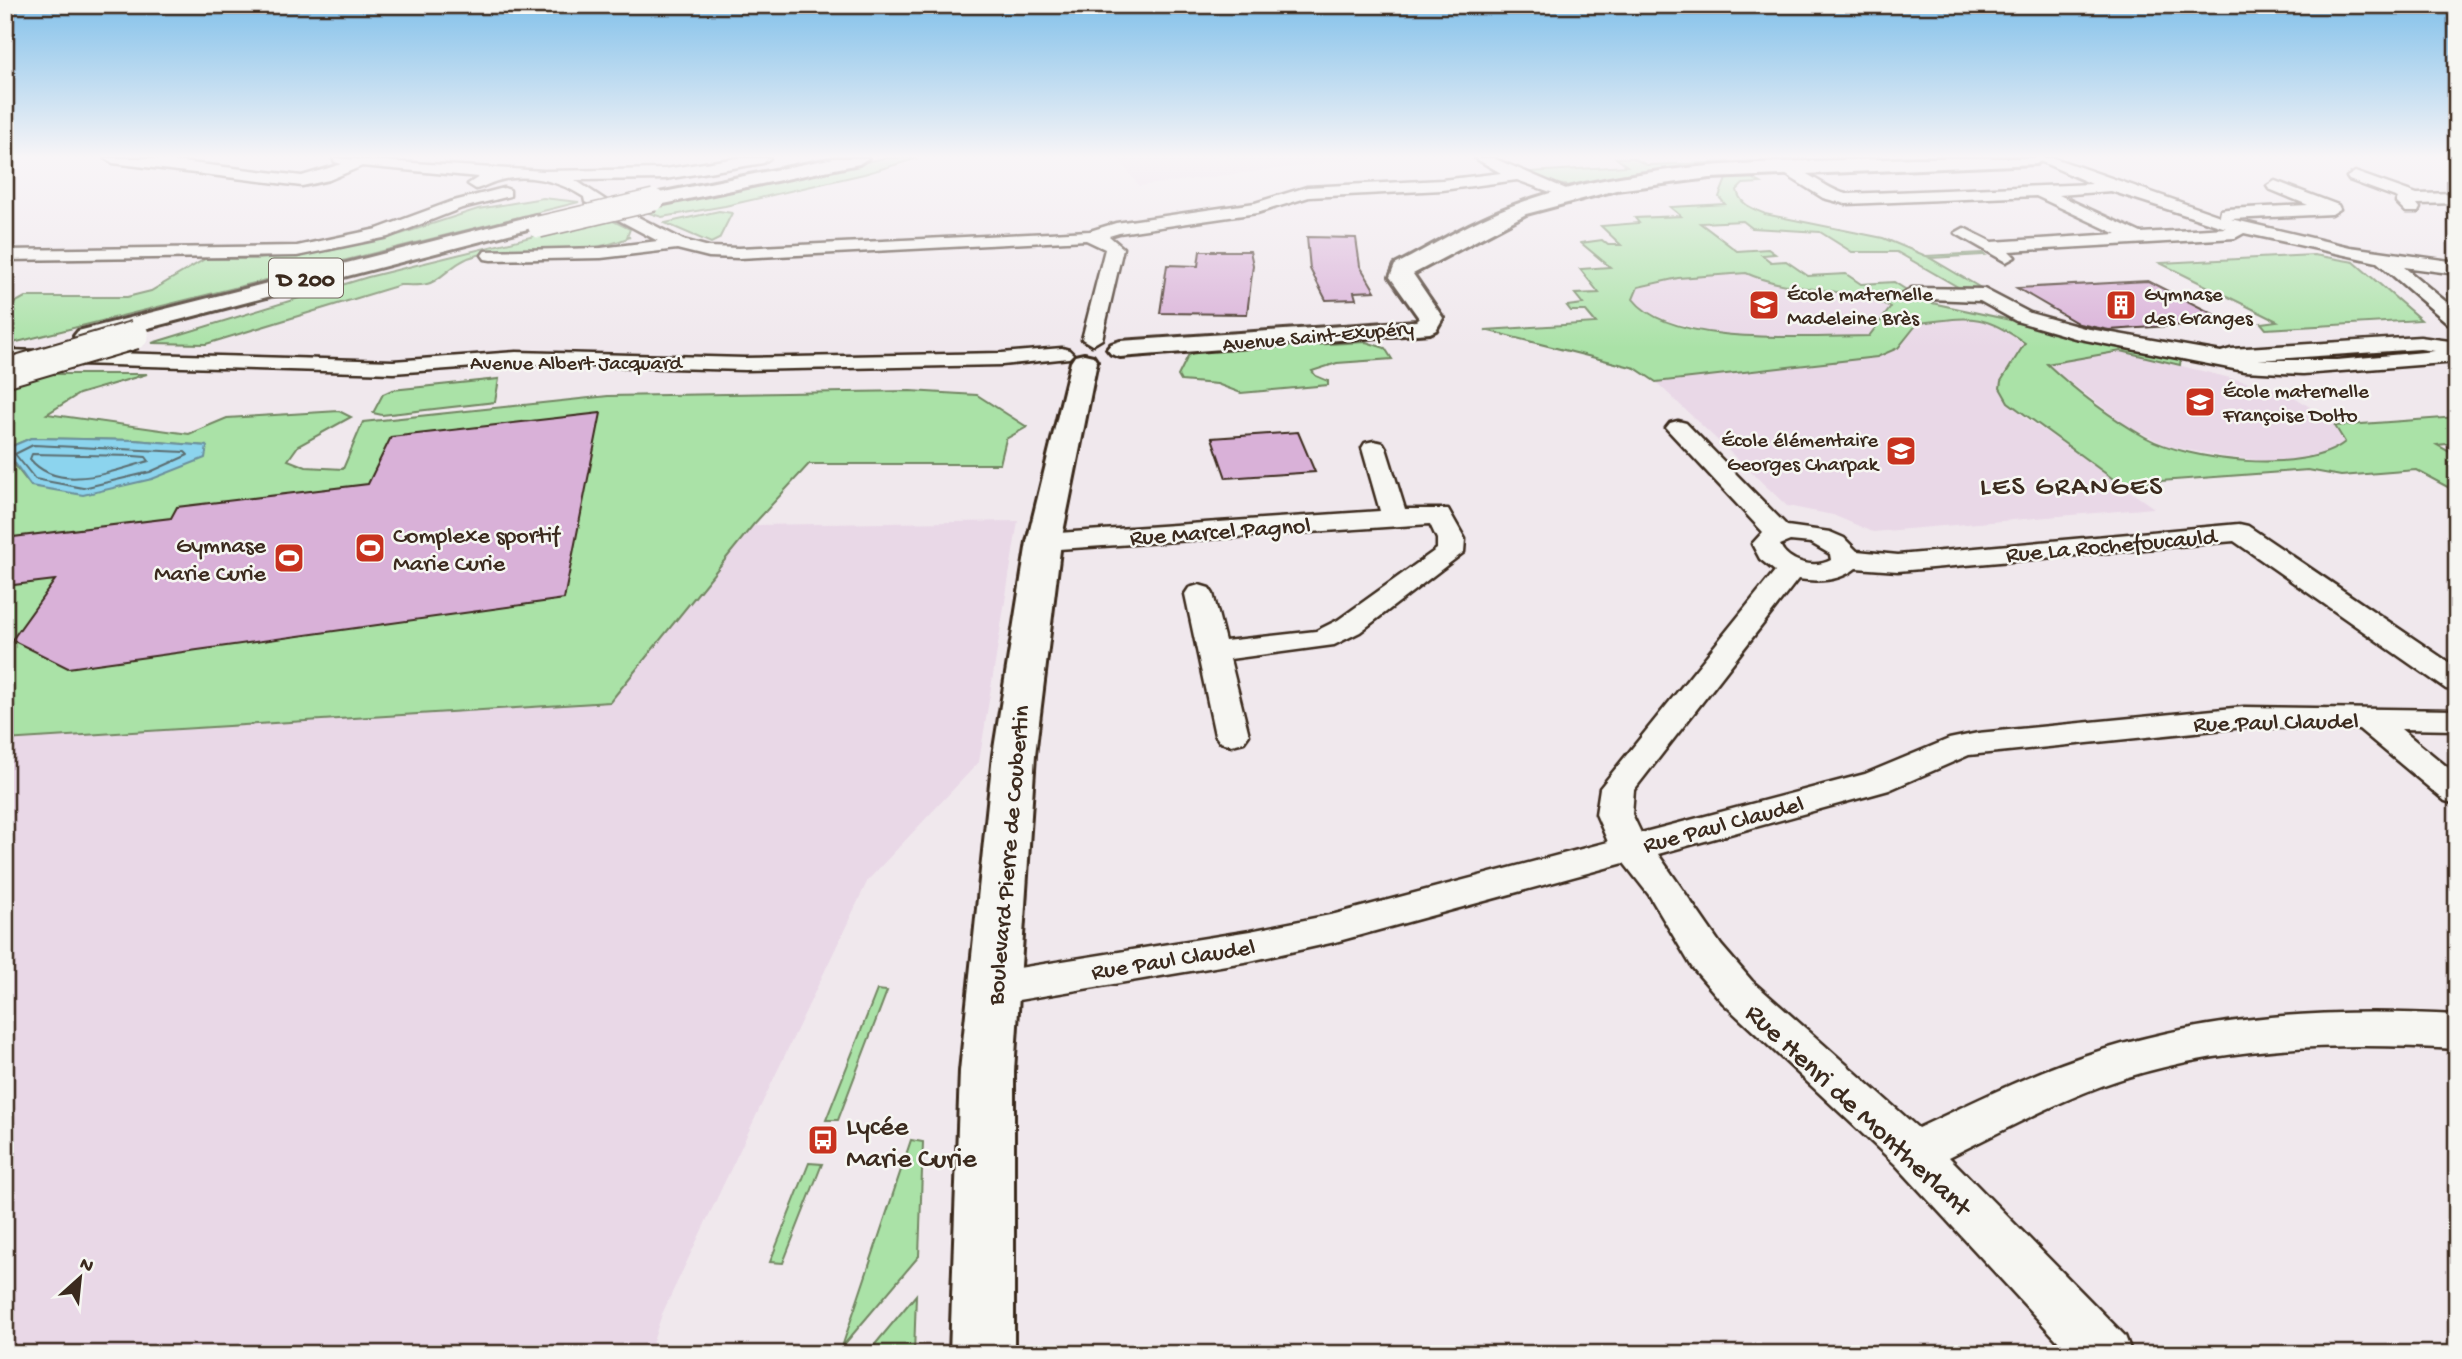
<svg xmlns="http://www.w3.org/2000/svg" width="2462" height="1359" viewBox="0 0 2462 1359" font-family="'Gochi Hand',sans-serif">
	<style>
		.built { fill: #e9d8e7 }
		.green { fill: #aae2a7; stroke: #728662; stroke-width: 2; fill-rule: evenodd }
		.water { fill: #8cd4ee; stroke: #6c909b; stroke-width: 2 }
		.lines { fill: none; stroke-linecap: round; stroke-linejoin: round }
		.shore { stroke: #5b6e71; stroke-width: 2 }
		.building { fill: #d9b1d8; stroke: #3b2a1e; stroke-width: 2 }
		.street-casing { stroke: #3b2a1e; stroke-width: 5 }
		.secondary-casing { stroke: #3b2a1e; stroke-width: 6 }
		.primary-casing { stroke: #3b2a1e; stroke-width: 6 }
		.street { fill: #f6f6f2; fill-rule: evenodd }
		.secondary { fill: #f6f6f2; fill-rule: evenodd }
		.primary { fill: #f6f6f2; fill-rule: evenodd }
		.primary-bridge-far1-casing { stroke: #3b2a1e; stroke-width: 24; stroke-linecap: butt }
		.primary-bridge-casing { stroke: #3b2a1e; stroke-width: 31; stroke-linecap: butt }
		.primary-bridge-far1 { stroke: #f6f6f2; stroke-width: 21 }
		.primary-bridge { stroke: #f6f6f2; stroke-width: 27 }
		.labels { text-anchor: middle; stroke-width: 5; stroke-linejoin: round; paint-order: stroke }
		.far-poi-label { font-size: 21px; fill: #3b2a1e; stroke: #f6f6f2; text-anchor: start }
		.far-street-label { font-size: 21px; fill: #3b2a1e; stroke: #f6f6f2 }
		.shield { fill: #f6f6f2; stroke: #73675e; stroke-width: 2 }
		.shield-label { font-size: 23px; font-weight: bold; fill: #3b2a1e }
		.street-label { font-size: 24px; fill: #3b2a1e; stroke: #f6f6f2 }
		.poi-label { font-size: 24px; fill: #3b2a1e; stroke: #f6f6f2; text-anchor: start }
		.quarter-label { font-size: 28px; letter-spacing: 2px; fill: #3b2a1e; stroke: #f6f6f2 }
		.near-street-label { font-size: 28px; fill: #3b2a1e; stroke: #f6f6f2 }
		.near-poi-label { font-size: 28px; fill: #3b2a1e; stroke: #f6f6f2; text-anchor: start }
	</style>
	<rect width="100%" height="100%" fill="#f0e8ed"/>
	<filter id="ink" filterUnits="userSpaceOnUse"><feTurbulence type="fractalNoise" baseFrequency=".0143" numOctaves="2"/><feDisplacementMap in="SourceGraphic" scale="14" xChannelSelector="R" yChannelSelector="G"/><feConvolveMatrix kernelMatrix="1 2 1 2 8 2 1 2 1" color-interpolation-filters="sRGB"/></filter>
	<g filter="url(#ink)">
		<g class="built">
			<polygon points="1118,158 1364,158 1139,186"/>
			<polygon points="1746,273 1785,285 1876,299 1892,307 1869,336 1746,337 1705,331 1666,320 1642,309 1633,299 1638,287 1661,280"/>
			<polygon points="1969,317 1998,324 2025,343 2001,381 2000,388 2008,402 2026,418 2154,508 1873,532 1833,515 1787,506 1656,382 1877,357 1898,348 1918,323"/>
			<polygon points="2121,351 2287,392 2331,421 2345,443 2334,452 2304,460 2278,462 2225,457 2168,446 2127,426 2046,364"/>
			<polygon points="1018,521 979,762 868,880 662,1314 649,1354 5,1354 5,740 609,702 753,525"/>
		</g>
		<g class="green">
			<polygon points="885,158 918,158 864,174 725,206 662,217 639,210"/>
			<polygon points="1616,158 1633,158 1647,165 1773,161 1779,165 1581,187 1547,183 1529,172 1627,166"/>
			<path d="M1752,178L1761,183L1743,184L1737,190C1740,205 1752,208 1765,214L1883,238L1926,256L1982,253L1985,255L1930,258L1981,288L1958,287L1897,252H1852L1820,232L1752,228L1743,221L1700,223L1737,251L1768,249L1775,254L1762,255L1771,262L1786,261L1808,276L1846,274L1861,284L1894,282L1916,296L1935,297L1932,303L2181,357L2180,365L2121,351L2047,364C2075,390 2111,418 2145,437C2188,461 2305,475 2345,442L2335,426L2457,417V443L2437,445L2457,456V492L2416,470L2341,476L2308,470L2120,484L2008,402L2000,388L2001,381L2025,343C1981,312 1970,317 1918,323L1898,348L1877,357L1656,382L1635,368L1485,330L1596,323L1586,311H1571L1567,306L1583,304L1575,294L1599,293L1580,269L1610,267L1581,243L1602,240L1608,245H1621L1601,226L1639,223L1635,218L1681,216L1670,207L1725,204L1719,197L1726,179ZM1746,273C1792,294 1847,285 1891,307L1869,336C1813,336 1670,348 1633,299L1638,287L1678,278Z"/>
			<polygon points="543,198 579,202 5,345 5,308 25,297 127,297 151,291 205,259 260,259 332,250 401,234 478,209"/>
			<polygon points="719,211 732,213 719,239 711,243 665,223"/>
			<path d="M607,218L630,229L627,237H630C581,259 529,244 478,255C453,260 442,281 427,284C419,286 408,285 400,285L206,344L152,343L368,277Z"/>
			<polygon points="2314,255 2354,262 2421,320 2266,329 2261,323 2277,321 2160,263"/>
			<polygon points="1366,342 1385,348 1392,359 1337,363 1312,371 1316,376 1328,381 1328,385 1241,393 1217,384 1181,381 1178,376 1188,356 1196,351"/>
			<polygon points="21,374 147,374 79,394 47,414 189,434 227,418 339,411 351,417 298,446 288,460 306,467 343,469 363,422 608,396 910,391 977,395 1027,427 1006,439 1000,464 809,464 753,525 610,702 5,740 5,453 31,486 206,446 134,440 31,438 5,449 5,379"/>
			<polygon points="499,379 495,402 382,415 373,413 383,394 392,390"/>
			<polygon points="877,990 887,991 838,1120 826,1120"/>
			<polygon points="911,1140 923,1142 919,1256 842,1347"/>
			<polygon points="809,1163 822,1164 783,1263 770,1262"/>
			<polygon points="916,1295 914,1354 867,1354"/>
		</g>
		<polygon class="water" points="31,438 134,440 207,446 205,458 152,479 83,495 31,486 5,449"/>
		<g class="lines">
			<g class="shore">
				<polygon points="33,445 185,452 188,455 150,472 83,488 35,479 15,454"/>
				<path d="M32,454L133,456L146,457L149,461C112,471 59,494 30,459Z"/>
			</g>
		</g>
		<g class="building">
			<polygon points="1307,237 1356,238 1360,266 1375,291 1354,292 1356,299 1326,300 1310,269"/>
			<polygon points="1200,251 1250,251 1253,265 1247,314 1160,313 1167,265 1198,266"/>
			<polygon points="2148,281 2229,322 2109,330 2079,324 2017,288"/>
			<polygon points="601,413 564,599 68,668 12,640 55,580 5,586 5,538 171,518 177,507 368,484 391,437"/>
			<polygon points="1298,432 1315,472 1226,478 1212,438"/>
		</g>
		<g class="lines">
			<g class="street-casing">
				<g id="street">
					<path d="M105,158H147L302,176L342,164L335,162L333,158L544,171L665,169L737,158H770L763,163L665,179L575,180L607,201L683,240L709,247L739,248L1090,231L1116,223L1255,203L1307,187L1442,180L1501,173L1475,158H1493L1578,194L1570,199L1517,180L1442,190L1309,197L1257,213L1119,233L1109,236L1123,248L1102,339L1092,345L1082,339L1105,249L1086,240L739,258L709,257L677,249L601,258L491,260L485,259L482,255L485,251L601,248L658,241L585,202L584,197C560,181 526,172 497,181C490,183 483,187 476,189L468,184L479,177L362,166L329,180L302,186L113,163Z"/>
					<path d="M2033,158H2054L2220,216L2221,210L2227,209L2308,205L2269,189L2267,186L2275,181L2338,205L2340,209L2332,214L2231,219L2350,247L2457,262V274L2404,267L2457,311V327L2450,325L2377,262L2244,233L2235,238L2009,251L2015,257L2006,262L1955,233L1964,228L1992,242L2117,234L2036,196L1846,204L1823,198L1777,169L1780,166C1796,162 1827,190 1846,194L2092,184ZM2111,191L2226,228L2141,233L2059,195Z"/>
					<polygon points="2355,172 2417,194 2457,193 2457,203 2417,204 2420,208 2418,212 2406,212 2396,202 2398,198 2349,180 2347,177"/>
					<polygon points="504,188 510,190 510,196 462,208 388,237 297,256 5,260 5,250 297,246 377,229 450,202"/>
					<path d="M1912,288L1984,289L2030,313L2084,328L2221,352L2231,349L2420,337L2457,342V362L2303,374L2244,371L2075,338L2016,321L1980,301L1905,298L1902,294ZM2420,349L2435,351L2337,360H2258Z"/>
					<polygon points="1062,348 1069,350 1073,354 1069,358 1002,365 745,370 516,364 393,373 5,362 5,350 393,361 516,352 745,358 1002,353"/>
					<path d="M1678,421L1686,423L1787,526L1830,532L1844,538L1857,551L1898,555L2239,524L2248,526L2457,668V691L2446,689L2234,541L1898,571L1856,568C1840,581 1818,582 1798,579L1634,790L1632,814L1641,833L1865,774L1949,739L1978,733L2244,707L2457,710V730L2401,729L2457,775V804L2445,801L2359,729L2244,727L1969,755L1889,790L1658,854L1721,945L1752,981L1918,1128C1978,1100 2037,1070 2099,1051C2216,1014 2335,1008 2457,1015V1049C2339,1042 2216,1045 2104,1085C2050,1105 2000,1132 1949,1157L2125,1336L2132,1354H2070L1896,1165L1723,1003L1692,967L1649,895L1624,863L1335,942L1250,961L994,1004L979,999L973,988L979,977L994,972L1250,931L1335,914L1608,842L1596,814L1600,788L1775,571L1760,559L1752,544L1763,532L1666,428L1670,423ZM1790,541L1811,543L1830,554L1831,560C1815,569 1788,563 1780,545Z"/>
					<polygon points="1374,441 1383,443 1386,448 1405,509 1448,509 1465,539 1464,552 1360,632 1334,645 1230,659 1249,735 1244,742 1232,745 1220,742 1215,735 1185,594 1189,588 1199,585 1209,588 1213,594 1225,641 1316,631 1338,620 1437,549 1437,539 1430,524 1044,550 1034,548 1030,542 1034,536 1044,534 1380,511 1362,448 1365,443"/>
				</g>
			</g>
			<g class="secondary-casing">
				<g id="secondary">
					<path d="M1915,158H2045L2036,164L1710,178L1616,190L1526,214L1413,274L1443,318L1436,330L1430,333L1120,357L1111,354L1107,349L1111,344L1120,341L1416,321L1419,318L1390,277L1395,265C1434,245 1473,220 1514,205C1640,158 1782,163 1915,158Z"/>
					<polygon points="1084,354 1093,356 1097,362 1061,542 1035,755 1014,1071 1014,1354 950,1354 960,1071 993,755 1027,542 1071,362 1075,356"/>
				</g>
			</g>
			<g class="primary-casing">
				<g id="primary">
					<polygon points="834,158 868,158 859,164 654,206 644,200 654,194"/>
					<polygon points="536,215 546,221 543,225 87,344 78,341 74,336 78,331"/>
				</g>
			</g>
			<use href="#street" class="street"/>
			<use href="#secondary" class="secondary"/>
			<use href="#primary" class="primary"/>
			<g class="primary-bridge-far1-casing">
				<polyline id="primary-bridge-far1" points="539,227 654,200"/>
			</g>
			<g class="primary-bridge-casing">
				<polyline id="primary-bridge" points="5,373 135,335"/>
			</g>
			<use href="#primary-bridge-far1" class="primary-bridge-far1"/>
			<use href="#primary-bridge" class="primary-bridge"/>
		</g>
	</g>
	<linearGradient id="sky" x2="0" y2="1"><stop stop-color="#83c1ea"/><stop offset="0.45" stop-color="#f8f5f7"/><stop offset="1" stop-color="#f8f5f7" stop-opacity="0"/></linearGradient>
	<rect width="2462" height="348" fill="url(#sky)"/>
	<defs>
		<g id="school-square" transform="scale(1.575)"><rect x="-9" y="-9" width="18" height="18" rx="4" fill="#c8321e" stroke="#f6f6f2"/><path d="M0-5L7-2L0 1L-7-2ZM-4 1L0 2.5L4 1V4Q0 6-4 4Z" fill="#fff"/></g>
		<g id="building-square" transform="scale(1.575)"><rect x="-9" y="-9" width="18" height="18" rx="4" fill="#c8321e" stroke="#f6f6f2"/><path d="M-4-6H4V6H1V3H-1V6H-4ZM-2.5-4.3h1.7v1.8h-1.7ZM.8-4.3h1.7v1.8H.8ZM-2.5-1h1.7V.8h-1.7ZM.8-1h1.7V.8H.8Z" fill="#fff"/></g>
		<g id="stadium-square" transform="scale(1.575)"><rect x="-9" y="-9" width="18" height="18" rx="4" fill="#c8321e" stroke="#f6f6f2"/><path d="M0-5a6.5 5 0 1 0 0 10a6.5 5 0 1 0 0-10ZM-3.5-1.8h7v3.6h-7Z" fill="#fff"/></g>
		<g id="bus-square" transform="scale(1.575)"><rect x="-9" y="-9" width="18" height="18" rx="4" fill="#c8321e" stroke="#f6f6f2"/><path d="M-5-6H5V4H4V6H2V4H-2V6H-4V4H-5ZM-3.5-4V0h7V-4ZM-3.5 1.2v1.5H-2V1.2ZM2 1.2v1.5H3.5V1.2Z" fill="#fff"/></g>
	</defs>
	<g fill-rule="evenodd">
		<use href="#school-square" x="1764" y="305"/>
		<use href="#building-square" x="2121" y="305"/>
		<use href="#school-square" x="2200" y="402"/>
		<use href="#school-square" x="1901" y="451"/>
		<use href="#stadium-square" x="370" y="548"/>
		<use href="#stadium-square" x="289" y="558"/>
		<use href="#bus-square" x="823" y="1140"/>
	</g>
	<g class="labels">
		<g class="far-poi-label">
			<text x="1787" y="300">École maternelle<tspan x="1787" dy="24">Madeleine Brès</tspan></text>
			<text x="2144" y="300">Gymnase<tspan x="2144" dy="24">des Granges</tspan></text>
			<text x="2223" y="397">École maternelle<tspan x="2223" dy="24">Françoise Dolto</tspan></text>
			<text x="1878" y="446" text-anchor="end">École élémentaire<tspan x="1878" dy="24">Georges Charpak</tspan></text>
		</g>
		<g class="far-street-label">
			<text transform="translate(1318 335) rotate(-5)" y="7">Avenue Saint-Exupéry</text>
			<text x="576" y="369">Avenue Albert Jacquard</text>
		</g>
		<rect class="shield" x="269" y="258.5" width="74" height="39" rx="5"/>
		<g class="shield-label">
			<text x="306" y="286">D 200</text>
		</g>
		<g class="street-label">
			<text transform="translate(1220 530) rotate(-4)" y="8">Rue Marcel Pagnol</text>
			<text transform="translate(2111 544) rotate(-5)" y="8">Rue La Rochefoucauld</text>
			<text transform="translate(2276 721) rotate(-1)" y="8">Rue Paul Claudel</text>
			<text transform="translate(1723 823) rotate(-15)" y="8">Rue Paul Claudel</text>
			<text transform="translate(1007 855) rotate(-85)" y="8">Boulevard Pierre de Coubertin</text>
			<text transform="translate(1173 958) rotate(-9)" y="8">Rue Paul Claudel</text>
		</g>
		<g class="poi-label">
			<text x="393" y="542">Complexe sportif<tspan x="393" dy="28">Marie Curie</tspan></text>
			<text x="266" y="552" text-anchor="end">Gymnase<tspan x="266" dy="28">Marie Curie</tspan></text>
		</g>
		<g class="quarter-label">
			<text x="2072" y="494">LES GRANGES</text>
		</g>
		<g class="near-street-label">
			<text transform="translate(1860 1108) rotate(43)" y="10">Rue Henri de Montherlant</text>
		</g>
		<g class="near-poi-label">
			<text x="846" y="1134">Lycée<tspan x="846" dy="32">Marie Curie</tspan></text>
		</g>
	</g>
	<rect width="2462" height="1359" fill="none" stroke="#f6f6f2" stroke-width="28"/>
	<rect x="14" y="14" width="2434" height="1331" fill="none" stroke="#3b2a1e" stroke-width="2.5" filter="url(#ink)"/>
	<g transform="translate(80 1278) rotate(27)" stroke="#f6f6f2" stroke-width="5" paint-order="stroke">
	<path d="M0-5L12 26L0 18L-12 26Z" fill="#3b2a1e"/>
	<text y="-10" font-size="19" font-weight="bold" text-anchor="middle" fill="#3b2a1e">N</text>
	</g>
</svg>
